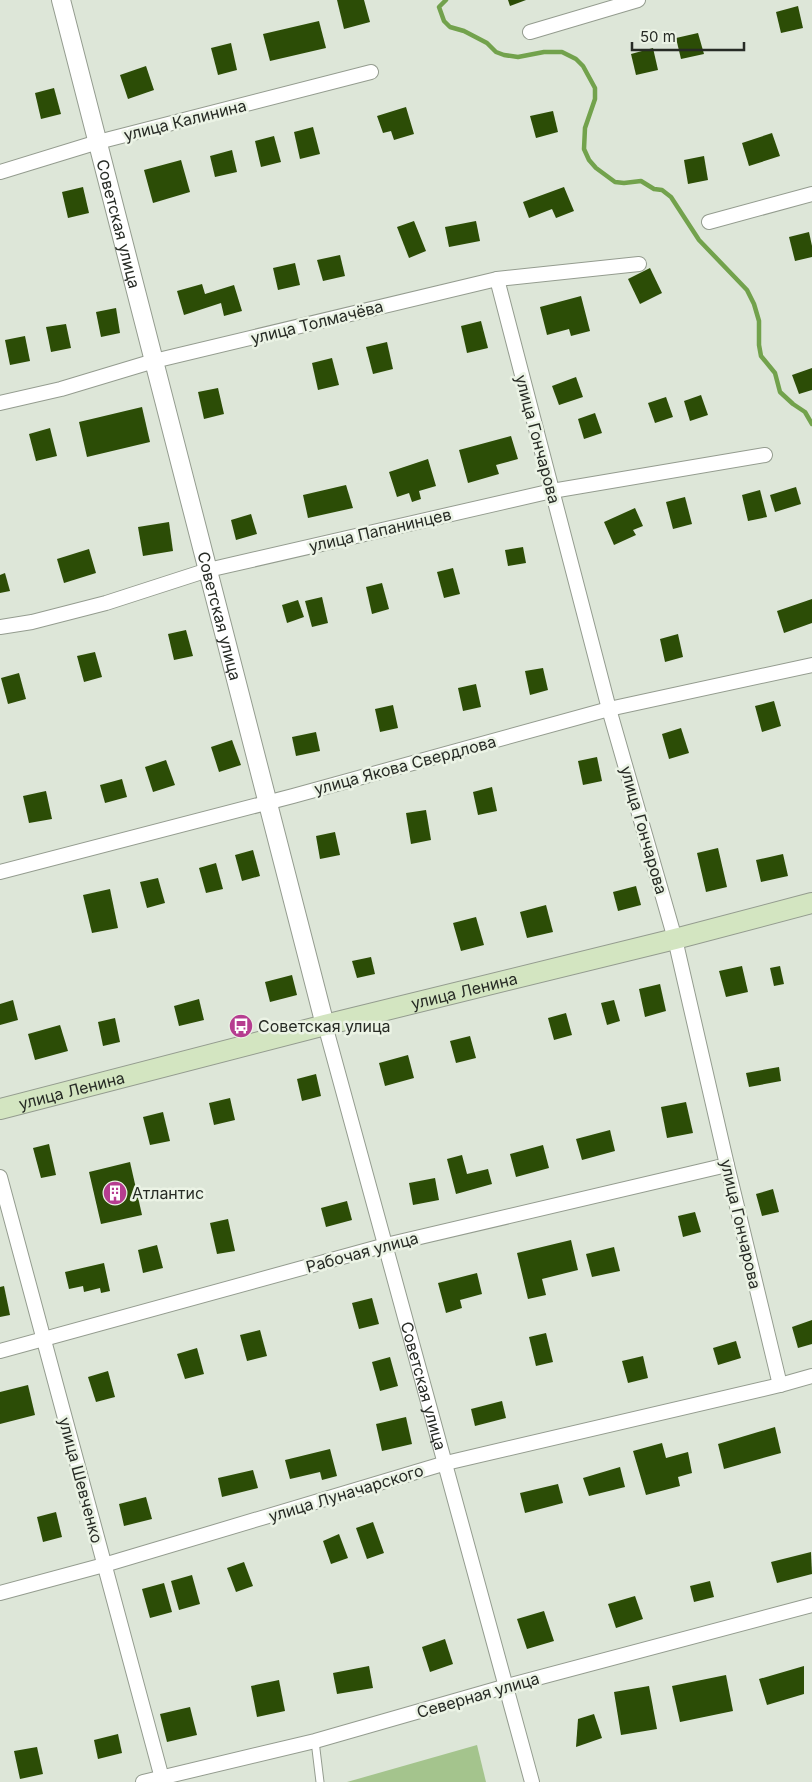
<svg xmlns="http://www.w3.org/2000/svg" width="812" height="1782" viewBox="0 0 812 1782" font-family="Inter,sans-serif">
	<style>
		.green { fill: #a4c48d }
		.lines { fill: none; stroke-linecap: round; stroke-linejoin: round }
		.stream { stroke: #72a24c; stroke-width: 4.5 }
		.building { fill: #2c4d06 }
		.service-casing { stroke: #949c8f; stroke-width: 9 }
		.minor-casing { stroke: #949c8f; stroke-width: 16 }
		.tertiary-casing { stroke: #949c8f; stroke-width: 20 }
		.secondary-casing { stroke: #949c8f; stroke-width: 22 }
		.service { stroke: #fff; stroke-width: 7 }
		.minor { stroke: #fff; stroke-width: 14 }
		.tertiary { stroke: #fff; stroke-width: 18 }
		.secondary { stroke: #d3e5c1; stroke-width: 20 }
		.labels { text-anchor: middle; stroke-width: 5; stroke-linejoin: round; paint-order: stroke }
		.street-label { font-size: 16px; fill: #272b25; stroke: #ebf3e5 }
		.poi-label { font-size: 16px; fill: #272b25; stroke: #ebf3e5; text-anchor: start }
	</style>
	<rect width="100%" height="100%" fill="#dde6d8"/>
	<polygon class="green" points="477,1745 486,1782 347,1782"/>
	<g class="lines">
		<polyline class="stream" points="446,0 439,7 444,21 450,27 464,31 487,43 496,52 504,55 518,57 544,52 562,52 576,59 583,66 595,88 595,99 585,128 584,149 589,160 596,168 615,182 624,183 641,181 654,189 662,190 671,197 699,240 747,290 754,304 759,321 759,345 761,356 775,373 780,392 793,404 805,412 812,424"/>
	</g>
	<g class="building">
		<polygon points="337,0 364,0 370,22 344,29"/>
		<polygon points="508,0 526,0 510,6"/>
		<polygon points="798,6 803,28 781,33 776,12"/>
		<polygon points="319,21 326,48 270,61 263,34"/>
		<polygon points="698,33 704,54 681,59 676,38"/>
		<polygon points="231,43 237,70 218,75 211,48"/>
		<polygon points="653,48 658,70 636,75 631,54"/>
		<polygon points="146,66 154,90 128,99 120,75"/>
		<polygon points="54,88 61,114 41,119 35,93"/>
		<polygon points="406,107 414,134 394,140 391,131 383,133 377,116"/>
		<polygon points="553,111 558,132 536,138 530,116"/>
		<polygon points="313,127 320,154 300,159 294,132"/>
		<polygon points="772,133 780,156 749,166 742,143"/>
		<polygon points="274,136 281,162 261,167 255,141"/>
		<polygon points="232,150 237,172 215,177 210,156"/>
		<polygon points="704,156 708,180 688,184 684,160"/>
		<polygon points="181,160 190,192 153,203 144,170"/>
		<polygon points="83,187 89,213 68,218 62,192"/>
		<polygon points="564,187 574,211 556,218 552,209 529,218 523,202"/>
		<polygon points="414,221 426,251 409,258 397,227"/>
		<polygon points="476,221 480,241 449,247 445,227"/>
		<polygon points="809,232 812,246 812,257 795,261 789,237"/>
		<polygon points="340,255 345,276 323,281 317,260"/>
		<polygon points="295,263 300,285 278,290 273,268"/>
		<polygon points="650,268 662,293 640,304 628,279"/>
		<polygon points="202,284 205,294 234,285 242,311 224,316 221,303 184,315 177,291"/>
		<polygon points="581,296 590,331 571,336 569,329 547,335 540,307"/>
		<polygon points="116,308 120,333 101,337 96,312"/>
		<polygon points="481,321 488,348 467,353 461,326"/>
		<polygon points="66,324 71,348 51,352 46,327"/>
		<polygon points="25,336 30,361 10,365 5,340"/>
		<polygon points="387,342 393,369 373,374 366,347"/>
		<polygon points="332,358 339,385 318,390 312,363"/>
		<polygon points="812,368 812,390 799,394 792,375"/>
		<polygon points="576,377 583,397 559,405 552,386"/>
		<polygon points="218,388 224,414 204,419 198,392"/>
		<polygon points="701,395 708,415 690,421 684,401"/>
		<polygon points="666,397 673,417 655,423 648,403"/>
		<polygon points="142,407 150,442 87,457 79,422"/>
		<polygon points="595,413 602,433 584,439 578,419"/>
		<polygon points="50,428 57,456 36,461 29,434"/>
		<polygon points="511,436 518,459 496,465 499,474 468,483 459,450"/>
		<polygon points="428,459 436,486 419,491 421,499 412,502 409,493 397,497 389,472"/>
		<polygon points="346,485 353,508 308,518 303,495"/>
		<polygon points="796,487 801,504 775,512 770,495"/>
		<polygon points="760,490 767,517 748,521 742,495"/>
		<polygon points="685,497 692,524 673,529 666,502"/>
		<polygon points="635,508 643,526 633,530 636,535 614,545 604,522"/>
		<polygon points="251,514 257,534 236,540 231,520"/>
		<polygon points="169,522 173,551 143,556 138,527"/>
		<polygon points="523,547 526,563 508,566 505,550"/>
		<polygon points="89,549 96,573 64,583 57,559"/>
		<polygon points="453,568 460,594 444,598 437,572"/>
		<polygon points="5,573 10,591 0,593 0,575"/>
		<polygon points="382,583 389,609 372,614 366,587"/>
		<polygon points="322,597 328,623 312,627 305,601"/>
		<polygon points="812,599 812,623 784,633 777,611"/>
		<polygon points="298,600 304,617 287,623 282,605"/>
		<polygon points="186,630 193,656 174,660 168,634"/>
		<polygon points="678,634 683,657 665,662 660,639"/>
		<polygon points="95,652 102,677 84,682 77,656"/>
		<polygon points="543,668 548,690 530,695 525,671"/>
		<polygon points="19,673 26,699 8,704 1,678"/>
		<polygon points="476,684 481,707 463,711 458,688"/>
		<polygon points="774,701 781,726 762,732 755,706"/>
		<polygon points="393,705 398,728 380,732 375,709"/>
		<polygon points="681,728 689,753 669,759 662,734"/>
		<polygon points="316,732 320,751 296,756 292,737"/>
		<polygon points="232,740 241,765 219,772 211,747"/>
		<polygon points="597,757 602,781 583,785 578,761"/>
		<polygon points="166,760 175,785 153,792 145,767"/>
		<polygon points="122,779 127,797 105,803 100,785"/>
		<polygon points="492,787 497,811 478,815 473,792"/>
		<polygon points="46,791 52,819 29,823 23,796"/>
		<polygon points="426,810 431,840 411,844 406,813"/>
		<polygon points="335,832 340,855 320,859 316,836"/>
		<polygon points="718,848 727,887 706,892 697,853"/>
		<polygon points="253,850 260,876 242,881 235,855"/>
		<polygon points="783,854 788,876 761,882 756,860"/>
		<polygon points="216,863 223,889 206,893 199,868"/>
		<polygon points="158,878 165,903 147,908 140,882"/>
		<polygon points="636,886 641,905 618,911 613,892"/>
		<polygon points="110,889 118,928 92,933 83,895"/>
		<polygon points="546,905 553,932 527,938 520,912"/>
		<polygon points="476,917 484,945 461,951 453,923"/>
		<polygon points="371,957 375,974 357,978 352,961"/>
		<polygon points="742,966 748,992 726,997 719,971"/>
		<polygon points="780,966 784,984 774,986 770,968"/>
		<polygon points="292,975 297,995 270,1002 265,982"/>
		<polygon points="660,984 666,1011 645,1017 639,989"/>
		<polygon points="199,999 204,1020 179,1026 174,1006"/>
		<polygon points="13,1000 18,1020 0,1025 0,1004"/>
		<polygon points="614,1000 620,1021 607,1025 601,1003"/>
		<polygon points="566,1013 572,1035 554,1040 548,1018"/>
		<polygon points="115,1018 120,1042 103,1046 98,1022"/>
		<polygon points="60,1025 68,1051 35,1060 28,1034"/>
		<polygon points="470,1036 476,1058 456,1063 450,1041"/>
		<polygon points="408,1055 414,1078 385,1086 379,1063"/>
		<polygon points="779,1067 781,1081 749,1087 746,1073"/>
		<polygon points="316,1074 321,1096 302,1101 297,1079"/>
		<polygon points="230,1098 235,1120 214,1125 209,1103"/>
		<polygon points="686,1102 693,1133 667,1138 661,1107"/>
		<polygon points="163,1112 170,1141 150,1145 143,1117"/>
		<polygon points="610,1130 615,1151 582,1160 576,1139"/>
		<polygon points="49,1144 56,1175 41,1178 33,1148"/>
		<polygon points="543,1145 549,1168 516,1177 510,1154"/>
		<polygon points="462,1155 467,1174 488,1169 492,1184 456,1194 447,1159"/>
		<polygon points="130,1162 142,1215 101,1224 89,1172"/>
		<polygon points="435,1178 439,1200 413,1205 409,1183"/>
		<polygon points="773,1189 779,1212 762,1216 756,1194"/>
		<polygon points="347,1201 352,1220 326,1227 321,1208"/>
		<polygon points="695,1212 701,1232 683,1237 678,1216"/>
		<polygon points="228,1219 235,1251 217,1254 210,1223"/>
		<polygon points="571,1240 578,1270 542,1279 546,1295 528,1299 517,1253"/>
		<polygon points="157,1245 163,1268 143,1273 138,1250"/>
		<polygon points="614,1247 620,1271 592,1277 586,1254"/>
		<polygon points="104,1263 110,1291 101,1293 100,1288 84,1292 83,1286 69,1289 65,1272"/>
		<polygon points="477,1273 482,1294 460,1300 462,1308 446,1313 438,1283"/>
		<polygon points="4,1286 10,1315 0,1317 0,1287"/>
		<polygon points="372,1298 379,1324 359,1329 352,1303"/>
		<polygon points="812,1320 812,1344 798,1348 792,1327"/>
		<polygon points="260,1330 267,1356 247,1361 240,1335"/>
		<polygon points="546,1333 553,1362 536,1366 529,1337"/>
		<polygon points="736,1341 741,1358 718,1365 713,1348"/>
		<polygon points="197,1348 204,1374 185,1379 177,1354"/>
		<polygon points="643,1356 648,1378 628,1383 622,1361"/>
		<polygon points="390,1357 398,1386 380,1391 372,1362"/>
		<polygon points="108,1371 115,1397 96,1402 88,1377"/>
		<polygon points="28,1385 35,1415 0,1424 0,1392"/>
		<polygon points="502,1401 506,1418 475,1426 471,1409"/>
		<polygon points="406,1417 412,1444 382,1451 376,1424"/>
		<polygon points="775,1427 781,1453 724,1469 718,1444"/>
		<polygon points="662,1443 666,1458 688,1452 692,1473 678,1477 680,1486 646,1495 633,1451"/>
		<polygon points="330,1449 337,1476 322,1480 320,1472 290,1479 285,1460"/>
		<polygon points="620,1467 625,1487 589,1496 583,1478"/>
		<polygon points="253,1470 258,1488 222,1497 218,1478"/>
		<polygon points="558,1484 563,1503 525,1513 520,1493"/>
		<polygon points="146,1497 152,1519 124,1526 119,1504"/>
		<polygon points="56,1512 62,1537 43,1542 37,1517"/>
		<polygon points="373,1522 384,1553 367,1559 356,1528"/>
		<polygon points="339,1534 348,1558 331,1564 323,1541"/>
		<polygon points="811,1552 812,1574 777,1583 771,1562"/>
		<polygon points="244,1562 253,1586 236,1592 227,1568"/>
		<polygon points="192,1575 200,1604 179,1610 171,1581"/>
		<polygon points="710,1581 714,1597 694,1602 690,1586"/>
		<polygon points="164,1583 172,1612 150,1618 142,1589"/>
		<polygon points="635,1596 643,1619 616,1628 608,1604"/>
		<polygon points="544,1611 554,1641 527,1649 517,1619"/>
		<polygon points="445,1639 453,1664 430,1672 422,1647"/>
		<polygon points="369,1666 373,1688 337,1694 333,1673"/>
		<polygon points="804,1666 804,1694 767,1705 759,1679"/>
		<polygon points="726,1675 733,1711 680,1722 672,1686"/>
		<polygon points="279,1680 285,1711 257,1717 251,1686"/>
		<polygon points="649,1686 657,1729 621,1735 614,1692"/>
		<polygon points="190,1707 197,1735 167,1742 160,1714"/>
		<polygon points="594,1714 602,1738 576,1747 578,1719"/>
		<polygon points="118,1734 122,1753 98,1759 94,1740"/>
		<polygon points="37,1747 43,1774 20,1779 14,1751"/>
	</g>
	<g class="lines">
		<g class="service-casing">
			<polyline id="service" points="315,1741 320,1782"/>
		</g>
		<g class="minor-casing">
			<g id="minor">
				<polyline points="530,32 638,0"/>
				<polyline points="0,172 98,142 371,72"/>
				<polyline points="709,222 812,194"/>
				<polyline points="497,279 609,709 675,939 727,1165 780,1385"/>
				<polyline points="0,403 61,389 154,361 497,279 639,264"/>
				<polyline points="0,627 32,622 106,603 208,570 552,491 765,455"/>
				<polyline points="0,872 293,796 609,709 812,665"/>
				<path id="s1" d="M325,1025L532,1782"/>
				<polyline points="0,1177 163,1782"/>
				<polyline points="0,1351 386,1245 727,1165"/>
				<polyline points="0,1593 104,1565 446,1463 780,1385 812,1376"/>
				<polyline points="143,1782 315,1741 507,1686 812,1605"/>
			</g>
		</g>
		<g class="tertiary-casing">
			<g id="tertiary">
				<path id="s2" d="M61,0L325,1025"/>
			</g>
		</g>
		<g class="secondary-casing">
			<g id="secondary">
				<path id="s3" d="M0,1109L325,1025L675,939L812,903"/>
			</g>
		</g>
		<use href="#service" class="service"/>
		<use href="#minor" class="minor"/>
		<use href="#tertiary" class="tertiary"/>
		<use href="#secondary" class="secondary"/>
	</g>
	<defs>
		<g id="bus-disc" transform="scale(1.25)"><circle r="9.5" fill="#b63d90" stroke="#ebf3e5"/><path d="M-5-6H5V4H4V6H2V4H-2V6H-4V4H-5ZM-3.5-4V0h7V-4ZM-3.5 1.2v1.5H-2V1.2ZM2 1.2v1.5H3.5V1.2Z" fill="#fff"/></g>
		<g id="building-disc" transform="scale(1.25)"><circle r="9.5" fill="#b63d90" stroke="#ebf3e5"/><path d="M-4-6H4V6H1V3H-1V6H-4ZM-2.5-4.3h1.7v1.8h-1.7ZM.8-4.3h1.7v1.8H.8ZM-2.5-1h1.7V.8h-1.7ZM.8-1h1.7V.8H.8Z" fill="#fff"/></g>
	</defs>
	<g fill-rule="evenodd">
		<use href="#bus-disc" x="241" y="1026"/>
		<use href="#building-disc" x="115" y="1193"/>
	</g>
	<g class="labels">
		<g class="street-label">
			<text transform="translate(185 120) rotate(-14)" y="6">улица Калинина</text>
			<text dy="6" stroke="none"><textPath href="#s2" startOffset="231">Советская улица</textPath></text>
			<text transform="translate(317 322) rotate(-14)" y="6">улица Толмачёва</text>
			<text transform="translate(538 439) rotate(75)" y="6">улица Гончарова</text>
			<text transform="translate(380 530) rotate(-13)" y="6">улица Папанинцев</text>
			<text dy="6" stroke="none"><textPath href="#s2" startOffset="636">Советская улица</textPath></text>
			<text transform="translate(405 765) rotate(-15)" y="6">улица Якова Свердлова</text>
			<text transform="translate(644 830) rotate(74)" y="6">улица Гончарова</text>
			<text dy="6" stroke="none"><textPath href="#s3" startOffset="479">улица Ленина</textPath></text>
			<text dy="6" stroke="none"><textPath href="#s3" startOffset="74">улица Ленина</textPath></text>
			<text transform="translate(741 1224) rotate(77)" y="6">улица Гончарова</text>
			<text transform="translate(362 1252) rotate(-15)" y="6">Рабочая улица</text>
			<text dy="6" stroke="none"><textPath href="#s1" startOffset="374">Советская улица</textPath></text>
			<text transform="translate(81 1480) rotate(75)" y="6">улица Шевченко</text>
			<text transform="translate(346 1493) rotate(-17)" y="6">улица Луначарского</text>
			<text transform="translate(478 1695) rotate(-16)" y="6">Северная улица</text>
		</g>
		<g class="poi-label">
			<text x="258" y="1032">Советская улица</text>
			<text x="132" y="1199">Атлантис</text>
		</g>
	</g>
	<path d="M632 42v8h112v-8" fill="none" stroke="#272b25" stroke-width="2.5"/>
	<text x="640" y="42" font-size="15" fill="#272b25" stroke="#ebf3e5" stroke-width="4" paint-order="stroke">50 m</text>
</svg>
